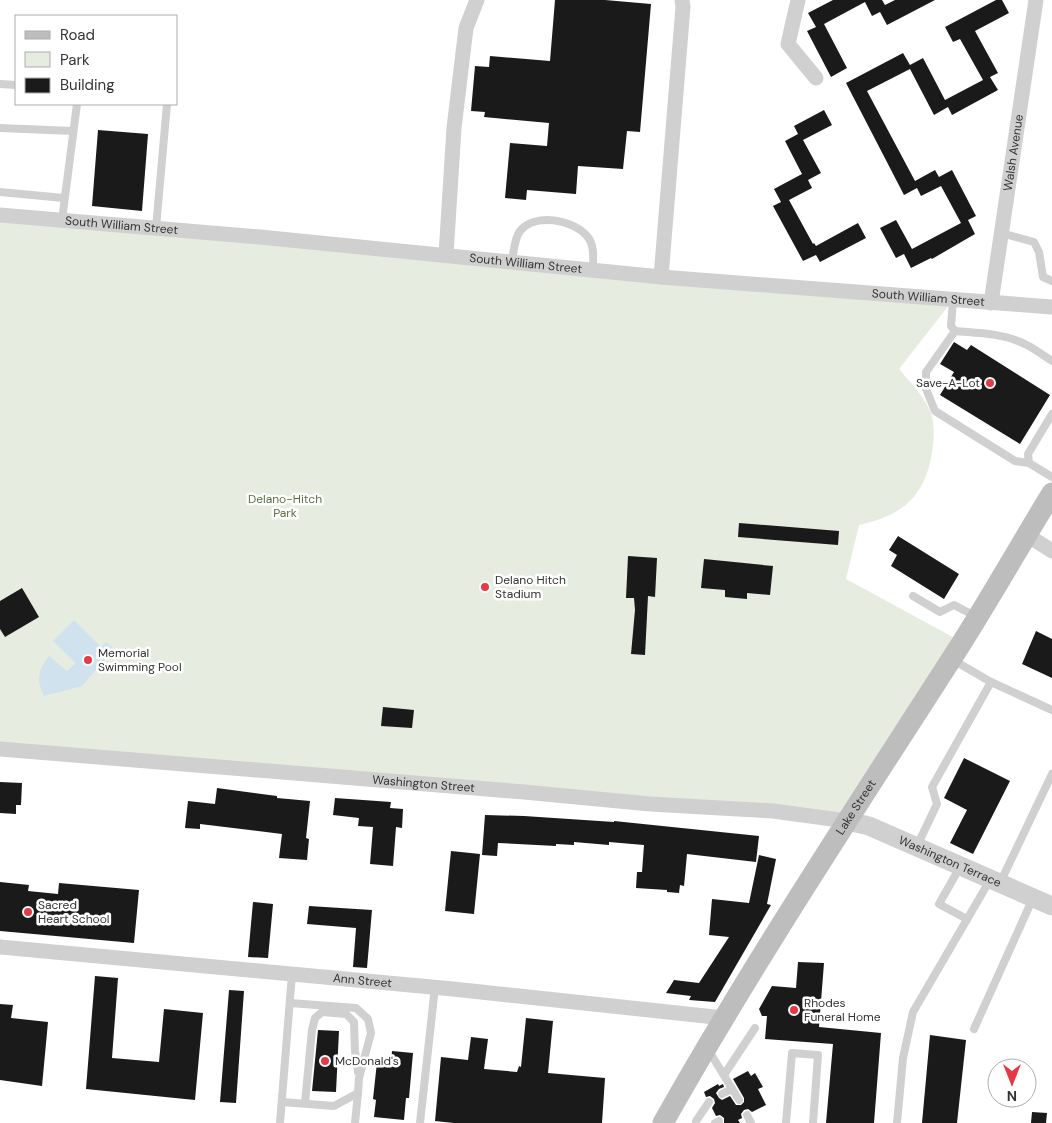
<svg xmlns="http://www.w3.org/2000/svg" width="1052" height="1123" viewBox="0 0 1052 1123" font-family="'DM Sans',sans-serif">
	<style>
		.green { fill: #e6ecdf }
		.water { fill: #cfe2ee }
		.building { fill: #1a1a1a }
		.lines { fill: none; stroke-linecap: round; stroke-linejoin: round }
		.service { stroke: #d0d0d0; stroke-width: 8 }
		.minor { stroke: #d0d0d0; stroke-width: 15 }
		.tertiary { stroke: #d0d0d0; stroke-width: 19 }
		.secondary { stroke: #bdbdbd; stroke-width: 21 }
		.poi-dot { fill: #e63946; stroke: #fff; stroke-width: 2 }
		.labels { text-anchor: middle; stroke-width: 5; stroke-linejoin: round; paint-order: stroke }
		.street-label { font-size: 12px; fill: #333; stroke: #fff }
		.poi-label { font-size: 12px; fill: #333; stroke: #fff; text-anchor: start }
		.park-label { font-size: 12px; fill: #56703f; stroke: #fff }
	</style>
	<rect width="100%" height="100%" fill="#fff"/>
	<path class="green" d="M0,216L953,300L899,369C911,383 924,396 931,413C935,425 934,440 932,452C925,497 903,515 859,525L846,579L962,642L847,821L0,746Z"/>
	<path class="water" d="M74,620L101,647L106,642L114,649L82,686L44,696C36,681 38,670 49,656L67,671L76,663L53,641Z"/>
	<g class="building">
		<polygon points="555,0 605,0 651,4 640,132 627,131 623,169 578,166 576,194 527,190 526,200 505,198 510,143 547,146 549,123 484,117 485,112 471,111 475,66 489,67 490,56 550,61"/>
		<polygon points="833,0 882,0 885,5 895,0 935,0 887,25 880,12 872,16 865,2 824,24 847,68 831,77 807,31 816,27 808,13"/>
		<polygon points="996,0 1002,0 1009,13 975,31 998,73 990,77 998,90 952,115 948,107 934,115 910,69 867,91 915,181 935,170 939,177 952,170 976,216 968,220 975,234 932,259 931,258 911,268 904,254 896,258 880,228 896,220 912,249 961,223 941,186 921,196 917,188 904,195 846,83 903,53 910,65 923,58 945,100 983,80 960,39 953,42 945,27"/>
		<polygon points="824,110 832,125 803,140 821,173 808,180 812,188 789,200 813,244 814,243 816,246 858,223 866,238 820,262 816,255 803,261 773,206 781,202 774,189 802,174 785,141 798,134 794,126"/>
		<polygon points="98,130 148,134 142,211 92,206"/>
		<polygon points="954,342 967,350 971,345 1050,395 1020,444 940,395 954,372 940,364"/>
		<polygon points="739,523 839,531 838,545 738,537"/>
		<polygon points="898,536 959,574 944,599 891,566 897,555 889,550"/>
		<polygon points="628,556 657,558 655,597 648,596 645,655 631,654 635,610 634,598 626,598"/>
		<polygon points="704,559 773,566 770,595 747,593 747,599 725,597 725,590 701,588"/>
		<polygon points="22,588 39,617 5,637 0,629 0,601"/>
		<polygon points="1036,631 1052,639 1052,678 1022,664"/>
		<polygon points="383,707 414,710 412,728 381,726"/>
		<polygon points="964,758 1010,781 973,854 950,843 967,810 944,798"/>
		<polygon points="0,782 22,783 21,805 16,805 16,814 0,813"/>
		<polygon points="217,788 277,796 277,798 310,801 306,838 309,839 307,860 279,858 282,834 200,824 200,829 185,828 188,801 215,804"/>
		<polygon points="335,798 391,802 390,808 403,809 402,828 396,827 393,866 370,864 373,827 358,826 359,818 333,815"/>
		<polygon points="485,815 524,816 614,822 614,821 759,836 756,862 687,854 684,886 680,885 679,893 667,892 667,890 636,888 637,872 642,872 644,845 609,842 609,845 574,842 574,845 556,844 556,846 498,843 497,856 482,855"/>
		<polygon points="451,851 480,854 474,914 445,911"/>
		<polygon points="759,855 776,859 767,904 771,905 715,1002 689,1000 691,996 666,993 674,980 699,983 729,937 709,935 712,899 749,903"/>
		<polygon points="0,882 29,885 28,891 58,894 59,883 139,890 134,943 0,931"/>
		<polygon points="253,902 273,904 268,958 248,957"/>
		<polygon points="309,906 372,910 367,968 353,967 356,928 307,924"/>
		<polygon points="798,962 824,963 819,1027 881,1033 874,1123 826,1123 833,1044 765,1039 767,1016 762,1016 759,1009 772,986 796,988"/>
		<polygon points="95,976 118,978 112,1058 159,1062 164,1009 203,1013 195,1100 86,1089"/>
		<polygon points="229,990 244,991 236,1103 220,1102"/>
		<polygon points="0,1004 13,1005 11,1018 48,1022 42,1086 0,1080"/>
		<polygon points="526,1018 553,1021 548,1073 605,1078 602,1123 454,1123 435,1121 441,1057 468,1060 471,1037 488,1039 484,1069 517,1072 519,1066 521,1067"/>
		<polygon points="318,1030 339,1031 336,1092 312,1091"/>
		<polygon points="930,1035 966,1040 957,1123 922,1123"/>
		<polygon points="392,1051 413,1053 409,1098 406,1098 404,1120 374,1117 376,1100 373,1099 377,1062 391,1063"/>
		<polygon points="748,1071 751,1076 755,1073 763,1087 758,1089 766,1105 752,1112 748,1109 744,1110 741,1114 742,1118 738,1120 740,1123 724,1123 724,1118 720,1115 716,1116 712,1108 715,1103 714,1099 710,1096 706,1097 704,1092 718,1084 719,1086 723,1084 724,1087 719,1089 716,1093 719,1098 722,1100 730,1096 736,1105 741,1105 744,1102 744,1098 733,1079"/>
		<polygon points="1032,1112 1047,1113 1046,1123 1031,1123"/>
	</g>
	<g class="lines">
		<g class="service">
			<polyline points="0,84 16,85"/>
			<polyline points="0,128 73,131"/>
			<polyline points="0,192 64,198"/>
			<polyline points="62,220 77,104"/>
			<polyline points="156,228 167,104"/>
			<polyline points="1001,233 1034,242 1039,252 1043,277 1052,281"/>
			<path d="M512,261C514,252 514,239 520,231C534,213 573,219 587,236C595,245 593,259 593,270"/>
			<path d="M953,300L951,326L955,331C976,333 998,333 1018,341C1030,345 1041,354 1052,361"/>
			<polyline points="955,331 926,372 926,389 935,411 1015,461 1029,463"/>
			<polyline points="1052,414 1028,454 1029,463 1052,477"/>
			<polyline points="913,596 940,612 954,605 975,616"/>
			<polyline points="953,660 991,682 1052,710"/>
			<polyline points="917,846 937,804 932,787 991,682"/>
			<polyline points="960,867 939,904 967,919"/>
			<polyline points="1000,883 1052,774"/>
			<polyline points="974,1029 1033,898"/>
			<polyline points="709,1051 739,1100"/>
			<polyline points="724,1075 755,1028"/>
			<polyline points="722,1094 732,1089"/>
			<polyline points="282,1102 334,1106 358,1093 359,1078 371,1033 368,1019 356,1008 290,1003"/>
			<polyline points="305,1103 312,1030 315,1018 322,1012 346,1014 354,1022 355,1051 358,1072"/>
			<polyline points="747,1115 751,1123"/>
			<polyline points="280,1123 292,974"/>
			<polyline points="355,1123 358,1093"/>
			<polyline points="420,1123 435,987"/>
			<polyline points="696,1123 696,1121 709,1102"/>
			<polyline points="715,1123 719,1121"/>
			<polyline points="786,1123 792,1053 818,1055 813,1123"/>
			<polyline points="897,1123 903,1058 913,1012 990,880"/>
		</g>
		<g class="minor">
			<polyline points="798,0 788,44 816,78"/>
			<path id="s1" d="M0,215L260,237L661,277L1052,307"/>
			<polyline points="446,255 454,128 466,28 477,0"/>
			<polyline points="661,277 683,7 682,0"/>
			<path id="s2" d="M991,303L1036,0"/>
			<polyline points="1027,535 1052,551"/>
			<path id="s3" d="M0,749L524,792L650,804L773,811L847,821"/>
			<path id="s4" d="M0,947L453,989L724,1018"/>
		</g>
		<path class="tertiary" id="s5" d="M847,821L869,826L1052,906"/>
		<path class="secondary" id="s6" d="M663,1123C753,963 855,809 954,655C988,602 1019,547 1052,493"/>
	</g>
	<g class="poi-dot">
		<circle cx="990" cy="383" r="5"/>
		<circle cx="485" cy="587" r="5"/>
		<circle cx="88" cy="660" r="5"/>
		<circle cx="28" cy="912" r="5"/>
		<circle cx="794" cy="1010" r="5"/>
		<circle cx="325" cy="1061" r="5"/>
	</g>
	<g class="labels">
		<g class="street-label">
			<text dy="4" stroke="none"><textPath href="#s2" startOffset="152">Walsh Avenue</textPath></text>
			<text dy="4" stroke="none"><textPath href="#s1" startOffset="122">South William Street</textPath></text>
			<text dy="4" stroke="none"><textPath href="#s1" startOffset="528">South William Street</textPath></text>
			<text dy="4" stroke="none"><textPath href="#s1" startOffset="932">South William Street</textPath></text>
			<text dy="4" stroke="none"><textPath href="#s3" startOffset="425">Washington Street</textPath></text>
			<text dy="4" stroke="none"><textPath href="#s6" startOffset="370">Lake Street</textPath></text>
			<text dy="4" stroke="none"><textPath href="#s5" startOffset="111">Washington Terrace</textPath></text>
			<text dy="4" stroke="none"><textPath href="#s4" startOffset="364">Ann Street</textPath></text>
		</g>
		<g class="poi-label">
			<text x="980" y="387" text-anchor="end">Save-A-Lot</text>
			<text x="495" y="584">Delano Hitch<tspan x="495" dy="14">Stadium</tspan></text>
			<text x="98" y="657">Memorial<tspan x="98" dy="14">Swimming Pool</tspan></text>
			<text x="38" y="909">Sacred<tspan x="38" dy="14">Heart School</tspan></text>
			<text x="804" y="1007">Rhodes<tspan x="804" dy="14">Funeral Home</tspan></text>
			<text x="335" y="1065">McDonald's</text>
		</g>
		<g class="park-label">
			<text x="285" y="503">Delano-Hitch<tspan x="285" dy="14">Park</tspan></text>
		</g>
	</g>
	<rect x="15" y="15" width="162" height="90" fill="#ffffff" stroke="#adadad"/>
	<rect x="25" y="31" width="25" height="8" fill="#bdbdbd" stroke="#adadad"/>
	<text x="60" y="40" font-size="15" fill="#333333">Road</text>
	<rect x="25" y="52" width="25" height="15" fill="#e6ecdf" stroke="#adadad"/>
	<text x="60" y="65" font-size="15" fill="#333333">Park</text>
	<rect x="25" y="78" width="25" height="15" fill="#1a1a1a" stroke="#adadad"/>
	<text x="60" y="90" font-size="15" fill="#333333">Building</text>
	<g transform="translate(1012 1083) rotate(180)"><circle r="24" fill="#ffffff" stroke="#adadad"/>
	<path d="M0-4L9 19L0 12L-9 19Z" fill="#e63946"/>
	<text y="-8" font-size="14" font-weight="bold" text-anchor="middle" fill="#333333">N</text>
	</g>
</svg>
